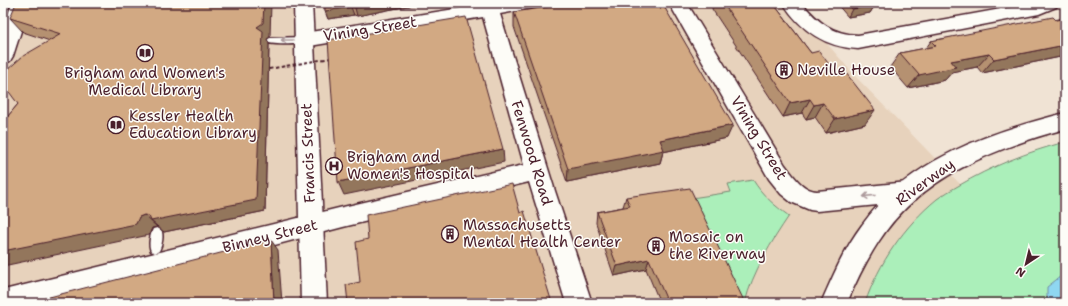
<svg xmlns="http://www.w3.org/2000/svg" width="1068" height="306" viewBox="0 0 1068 306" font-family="'Shantell Sans',sans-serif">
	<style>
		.built { fill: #e7d2bc }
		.green { fill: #abefba; stroke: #7a8772 }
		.water { fill: #8fd7f1; stroke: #738da2 }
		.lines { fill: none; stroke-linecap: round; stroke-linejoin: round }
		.lane-casing { stroke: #4a1f2b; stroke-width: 3 }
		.street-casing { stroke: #4a1f2b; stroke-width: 3 }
		.secondary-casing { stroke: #4a1f2b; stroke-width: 3 }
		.highway-casing { stroke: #4a1f2b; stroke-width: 3 }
		.lane { fill: #fdfcf7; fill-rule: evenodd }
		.street { fill: #fdfcf7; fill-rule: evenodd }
		.secondary { fill: #fdfcf7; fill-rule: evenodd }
		.highway { fill: #fdfcf7; fill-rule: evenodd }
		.path-bridge { stroke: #4a1f2b; stroke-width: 2; stroke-dasharray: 3.5 2.5; stroke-linecap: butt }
		.wall { fill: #b59171; stroke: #4a1f2b }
		.shaded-wall { fill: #93765c; stroke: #4a1f2b }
		.building { fill: #d2a983; stroke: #4a1f2b }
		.oneway { stroke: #ac999b }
		.labels { text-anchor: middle; stroke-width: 3; stroke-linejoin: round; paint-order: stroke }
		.street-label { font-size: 15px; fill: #4a1f2b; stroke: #fdfcf7 }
		.poi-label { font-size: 15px; fill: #4a1f2b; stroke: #fdfcf7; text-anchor: start }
	</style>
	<rect width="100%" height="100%" fill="#f0e3d4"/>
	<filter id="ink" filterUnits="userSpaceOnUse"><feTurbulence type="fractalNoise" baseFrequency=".025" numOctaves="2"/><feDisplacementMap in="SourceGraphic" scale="8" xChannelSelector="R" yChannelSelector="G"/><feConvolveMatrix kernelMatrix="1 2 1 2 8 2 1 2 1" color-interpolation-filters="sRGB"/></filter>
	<g filter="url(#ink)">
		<polygon class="built" points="3,3 303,3 304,40 531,3 792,3 855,76 1065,292 1065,303 3,303"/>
		<g class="green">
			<path d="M1065,142V303H865C879,263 904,226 937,199C944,194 951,190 958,186C992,166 1027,152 1065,142Z"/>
			<path d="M753,180C763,196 774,205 789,216C772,241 752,273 745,303H735L685,199L731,192L728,184Z"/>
		</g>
		<polygon class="water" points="1065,273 1065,303 1047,303 1047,287"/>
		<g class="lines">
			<g class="lane-casing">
				<g id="lane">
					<path d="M304,37L309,40C305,45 269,46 265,41L270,38Z"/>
					<path d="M157,228L161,229C164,235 162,245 159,251L155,253L151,251C148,245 150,235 153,229Z"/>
				</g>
			</g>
			<g class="street-casing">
				<g id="street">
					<polygon points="12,3 30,3 13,56 10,61 3,63 3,29"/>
					<polygon points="479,3 540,3 537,7 500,14 555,191 592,303 566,303 529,182 343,227 53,303 3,303 4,290 343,207 524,165 483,17 304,47 297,45 295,40 297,35 304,33 480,5"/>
					<path d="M669,3H687L785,165C794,176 802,190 817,191L908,182L916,185L920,192L916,199L908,202L817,211L810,210L791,202L781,194L769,179Z"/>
					<path d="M783,3H802C818,22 832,34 858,35L1034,3H1059L1056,7L1039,14L858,49C825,47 801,31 783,3Z"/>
				</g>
			</g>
			<g class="secondary-casing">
				<polygon id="secondary" points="294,3 312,3 327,303 301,303"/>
			</g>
			<g class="highway-casing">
				<path id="highway" d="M1065,113V129C995,148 920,177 879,241C866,261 856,281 847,303H821C833,276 844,249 862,225C909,159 990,132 1065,113Z"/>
			</g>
			<use href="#lane" class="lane"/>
			<use href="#street" class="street"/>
			<use href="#secondary" class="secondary"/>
			<use href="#highway" class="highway"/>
			<polyline class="path-bridge" points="269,69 331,58"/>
		</g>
		<g class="wall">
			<polygon points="325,3 423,3 357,16 354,15 328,19 325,11"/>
			<polygon points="546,3 662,3 727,138 663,152 660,163 567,182 514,27 514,12 545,7"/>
			<polygon points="712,3 773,3 865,124 826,133 815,117 806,119 802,113 783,117 712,9 713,5"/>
			<polygon points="836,3 874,3 875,5 870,13 848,17"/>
			<polygon points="10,18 270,37 267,39 269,44 265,211 164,232 157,227 152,228 149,235 4,121 18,104 50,41 23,32"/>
			<polygon points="1065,18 1065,56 982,73 977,67 952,72 945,80 908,88 890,67 900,53 926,48 931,41"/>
			<polygon points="626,197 745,303 660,303 646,269 614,276 596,223 597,212 623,207"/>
		</g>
		<g class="shaded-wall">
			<polygon points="264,3 271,3 270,37 267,39 269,44 265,211 164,232 151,221 257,27"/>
			<polygon points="380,3 423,3 357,16 355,8"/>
			<polygon points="875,5 870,13 848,17 852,9"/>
			<polygon points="351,7 354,15 328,19 325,11"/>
			<polygon points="1065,45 1065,56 982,73 994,59"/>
			<polygon points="989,54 977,67 952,72 945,80 908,88 919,75 951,61"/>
			<polygon points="810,99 802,113 783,117 790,103"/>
			<polygon points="823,103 815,117 806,119 814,105"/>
			<polygon points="875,110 865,124 826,133 835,119"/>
			<polygon points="733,125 727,138 663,152 660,163 567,182 568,169 660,140"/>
			<polygon points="503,149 504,162 344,195 338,182"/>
			<polygon points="144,215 157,227 152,228 149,235 3,266 3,251 139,217"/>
			<polygon points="271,240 278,250 282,303 274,303"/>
			<polygon points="649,259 646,269 614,276 617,266"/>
		</g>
		<g class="building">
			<polygon points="16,3 264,3 263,23 257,27 263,31 256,200 151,221 149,216 144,215 139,217 136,224 3,251 3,122 18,104 4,85 4,78 7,70 23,56 61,34 10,18"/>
			<polygon points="325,3 380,3 355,8 351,7 325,11"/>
			<polygon points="546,3 662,3 733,125 660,140 664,150 568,169 514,12 548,7"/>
			<polygon points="723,3 773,3 811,53 819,51 837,75 846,73 875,110 835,119 823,103 814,105 810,99 790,103"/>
			<polygon points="848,3 874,3 875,5 852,9"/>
			<polygon points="466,17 503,149 338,182 328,40"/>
			<polygon points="1053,17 1056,20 1065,18 1065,45 994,59 989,54 951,61 956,67 919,75 900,53 936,46 931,41"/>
			<polygon points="512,184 520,213 524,211 552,303 348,303 346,285 360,282 356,242 368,239 366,215"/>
			<polygon points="690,188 745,303 668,303 649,259 617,266 597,212 630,206 626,197"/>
			<polygon points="271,240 274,303 30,303 30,302"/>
		</g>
		<defs><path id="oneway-shaft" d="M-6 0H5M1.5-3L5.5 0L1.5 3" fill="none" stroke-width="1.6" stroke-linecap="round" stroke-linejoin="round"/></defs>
		<g class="oneway">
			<use href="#oneway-shaft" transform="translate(287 40) rotate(180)"/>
			<use href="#oneway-shaft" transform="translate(869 196) rotate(174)"/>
		</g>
	</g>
	<defs>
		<g id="library-ring" transform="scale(0.9)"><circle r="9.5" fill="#fdfcf7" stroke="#4a1f2b" stroke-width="1.5"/><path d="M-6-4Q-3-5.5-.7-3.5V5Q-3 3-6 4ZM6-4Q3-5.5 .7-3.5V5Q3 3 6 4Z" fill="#4a1f2b"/></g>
		<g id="building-ring" transform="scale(0.9)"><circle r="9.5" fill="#fdfcf7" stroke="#4a1f2b" stroke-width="1.5"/><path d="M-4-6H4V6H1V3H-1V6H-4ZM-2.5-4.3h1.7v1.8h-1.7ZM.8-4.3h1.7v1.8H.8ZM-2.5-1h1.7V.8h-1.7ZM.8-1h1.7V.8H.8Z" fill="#4a1f2b"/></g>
		<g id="hospital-ring" transform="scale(0.9)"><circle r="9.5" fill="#fdfcf7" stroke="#4a1f2b" stroke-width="1.5"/><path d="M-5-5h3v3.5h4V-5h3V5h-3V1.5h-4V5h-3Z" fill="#4a1f2b"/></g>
	</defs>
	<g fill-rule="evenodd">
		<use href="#library-ring" x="145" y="53"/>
		<use href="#building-ring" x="784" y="70"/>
		<use href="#library-ring" x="116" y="125"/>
		<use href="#hospital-ring" x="334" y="166"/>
		<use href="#building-ring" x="450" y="234"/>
		<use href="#building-ring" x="656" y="246"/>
	</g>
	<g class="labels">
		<g class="street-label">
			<text transform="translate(370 29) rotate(-9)" y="5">Vining Street</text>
			<text transform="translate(759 138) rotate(59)" y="5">Vining Street</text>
			<text transform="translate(308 153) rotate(-92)" y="5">Francis Street</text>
			<text transform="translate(532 153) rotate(73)" y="5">Fenwood Road</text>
			<text transform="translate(925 182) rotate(-36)" y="5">Riverway</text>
			<text transform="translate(270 236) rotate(-14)" y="5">Binney Street</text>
		</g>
		<g class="poi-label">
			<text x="797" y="75">Neville House</text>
			<text x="145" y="78" text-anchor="middle">Brigham and Women's<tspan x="145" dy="17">Medical Library</tspan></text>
			<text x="129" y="121">Kessler Health<tspan x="129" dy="17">Education Library</tspan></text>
			<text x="347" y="162">Brigham and<tspan x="347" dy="17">Women's Hospital</tspan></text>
			<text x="463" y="230">Massachusetts<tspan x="463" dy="17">Mental Health Center</tspan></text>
			<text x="669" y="242">Mosaic on<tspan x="669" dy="17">the Riverway</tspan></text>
		</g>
	</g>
	<rect width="1068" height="306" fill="none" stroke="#fdfcf7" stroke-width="16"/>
	<rect x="8" y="8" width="1052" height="290" fill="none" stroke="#4a1f2b" stroke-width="1.5" filter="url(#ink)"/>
	<g transform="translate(1026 264) rotate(215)" stroke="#fdfcf7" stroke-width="3" paint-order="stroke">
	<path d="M0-3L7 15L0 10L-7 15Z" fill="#4a1f2b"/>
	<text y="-6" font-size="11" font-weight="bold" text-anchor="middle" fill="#4a1f2b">N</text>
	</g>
</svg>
